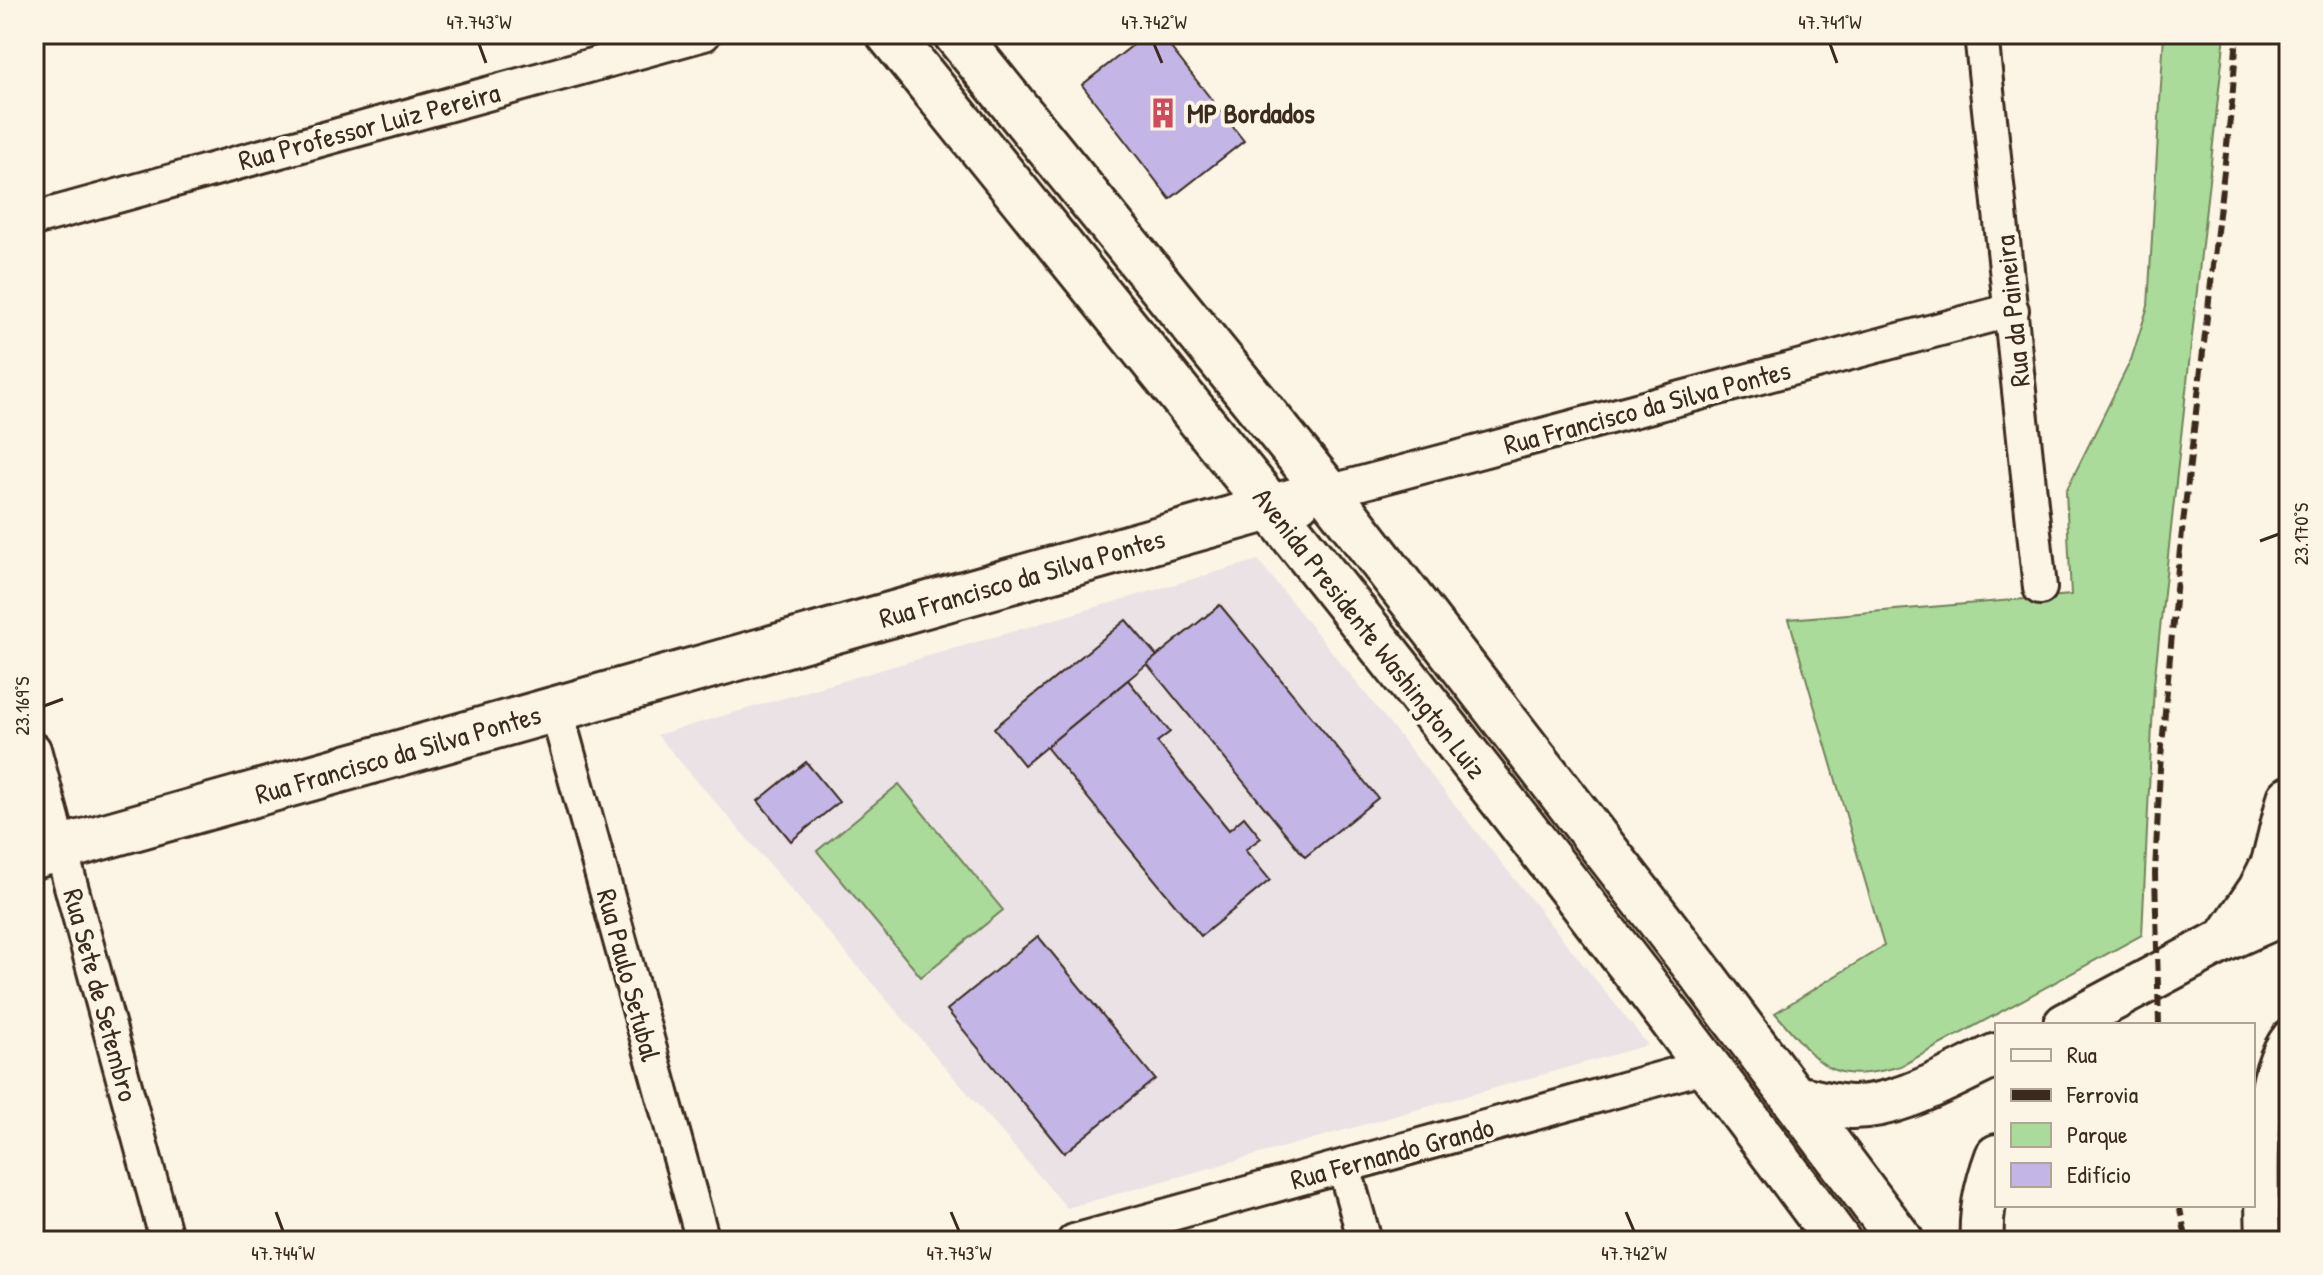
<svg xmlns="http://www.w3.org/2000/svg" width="2323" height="1275" viewBox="0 0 2323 1275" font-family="'Patrick Hand',sans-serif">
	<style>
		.built { fill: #ebe2e5 }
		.green { fill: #abdb9a; stroke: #73825c; stroke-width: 2 }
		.building { fill: #c3b5e6; stroke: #3b2a1e; stroke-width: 2 }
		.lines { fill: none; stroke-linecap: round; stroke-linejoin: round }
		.minor-casing { stroke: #3b2a1e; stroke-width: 38 }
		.tertiary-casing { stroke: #3b2a1e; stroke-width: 48 }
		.secondary-casing { stroke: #3b2a1e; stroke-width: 50 }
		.minor { stroke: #fcf5e5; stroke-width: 32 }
		.tertiary { stroke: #fcf5e5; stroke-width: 42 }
		.secondary { stroke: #fcf5e5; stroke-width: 44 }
		.rail { stroke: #3b2a1e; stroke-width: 6; stroke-dasharray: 12 6; stroke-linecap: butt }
		.ticks { fill: none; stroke: #3b2a1e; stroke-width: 3 }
		.labels { text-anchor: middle; stroke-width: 8; stroke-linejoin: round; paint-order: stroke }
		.poi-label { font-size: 28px; font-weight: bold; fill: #3b2a1e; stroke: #fcf5e5; text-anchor: start }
		.street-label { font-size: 28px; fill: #3b2a1e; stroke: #fcf5e5 }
		.neatline { fill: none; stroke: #3b2a1e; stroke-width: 3 }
		.ticks-label { font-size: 20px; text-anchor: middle; fill: #3b2a1e }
	</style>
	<rect width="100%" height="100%" fill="#fcf5e5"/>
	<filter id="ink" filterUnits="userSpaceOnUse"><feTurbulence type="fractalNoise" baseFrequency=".0125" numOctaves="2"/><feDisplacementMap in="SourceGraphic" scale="16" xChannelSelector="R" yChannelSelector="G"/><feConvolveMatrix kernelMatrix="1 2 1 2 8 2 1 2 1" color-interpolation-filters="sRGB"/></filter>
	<g filter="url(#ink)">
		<polygon class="built" points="1258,560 1648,1045 1067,1208 657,735"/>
		<g class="green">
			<path d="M2164,34H2225L2154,684L2142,935L1901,1066C1827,1087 1821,1064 1775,1013L1884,946L1789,619L2071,595L2066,491L2131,360L2148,306Z"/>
			<polygon points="899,784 1003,910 921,977 817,851"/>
		</g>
		<g class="building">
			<polygon points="1147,34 1160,34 1244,141 1170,199 1082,85"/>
			<polygon points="1220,605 1378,798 1305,857 1147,664"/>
			<polygon points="1126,620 1157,656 1024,765 994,728"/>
			<polygon points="1128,680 1170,732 1157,742 1229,830 1244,817 1261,838 1245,850 1270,880 1201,936 1046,747"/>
			<polygon points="806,762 839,802 791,841 758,801"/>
			<polygon points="1038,936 1155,1079 1064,1153 947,1010"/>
		</g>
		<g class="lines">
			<g class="minor-casing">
				<g id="minor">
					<polyline points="1981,34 2040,588"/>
					<polyline points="34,219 704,34"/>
					<polyline points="1328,492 2012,310"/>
					<polyline points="556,709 703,1241"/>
					<polyline points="34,749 167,1241"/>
					<polyline points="1344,1167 1365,1241"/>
					<polyline points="1074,1241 1709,1065"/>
					<path d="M2263,1241C2262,1187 2254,1078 2289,1036"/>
				</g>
			</g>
			<g class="tertiary-casing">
				<g id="tertiary">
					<polyline points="2226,939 2260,889 2273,863 2289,798"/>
					<polyline points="2065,1025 2226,939 2289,911"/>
					<path d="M1795,1097C1813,1100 1832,1106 1850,1107C1901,1108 1952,1075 1997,1055"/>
					<path d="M1982,1241C1980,1212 1987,1183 1997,1156"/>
				</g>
			</g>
			<g class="secondary-casing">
				<g id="secondary">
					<path d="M889,34C1211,432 1534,829 1838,1241"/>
					<polyline points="956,34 1328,492 1702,975 1901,1241"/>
					<polyline points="34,856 1298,500"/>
				</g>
			</g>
			<use href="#minor" class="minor"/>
			<use href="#tertiary" class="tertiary"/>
			<use href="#secondary" class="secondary"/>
			<g class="rail">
				<polyline points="2159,1025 2155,873 2160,768 2178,567 2232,102 2237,34"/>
				<polyline points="2179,1205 2187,1241"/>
			</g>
		</g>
	</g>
	<path class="ticks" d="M479,44L486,63M1154,44L1162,63M1830,44L1837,63M2260,541L2279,534M44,706L63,699M276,1212L283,1231M951,1212L959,1231M1626,1212L1634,1231"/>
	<defs>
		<g id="building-bare" transform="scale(2.4)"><path d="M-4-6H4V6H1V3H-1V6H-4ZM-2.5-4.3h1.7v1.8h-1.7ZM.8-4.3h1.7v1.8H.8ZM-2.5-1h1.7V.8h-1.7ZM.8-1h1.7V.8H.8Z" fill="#d1495b" stroke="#fcf5e5" stroke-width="2.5" paint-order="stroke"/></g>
	</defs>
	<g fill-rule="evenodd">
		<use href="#building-bare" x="1163" y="113"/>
	</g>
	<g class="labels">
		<g class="poi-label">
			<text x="1187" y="123">MP Bordados</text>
		</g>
		<g class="street-label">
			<text transform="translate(369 126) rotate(-15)" y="10">Rua Professor Luiz Pereira</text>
			<text transform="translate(2012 311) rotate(-96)" y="10">Rua da Paineira</text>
			<text transform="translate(1647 407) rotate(-15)" y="10">Rua Francisco da Silva Pontes</text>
			<text transform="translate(1022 578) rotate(-16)" y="10">Rua Francisco da Silva Pontes</text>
			<text transform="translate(1370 633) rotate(52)" y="10">Avenida Presidente Washington Luiz</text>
			<text transform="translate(398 754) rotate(-16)" y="10">Rua Francisco da Silva Pontes</text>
			<text transform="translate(629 975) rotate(75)" y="10">Rua Paulo Setubal</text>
			<text transform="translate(101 995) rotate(75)" y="10">Rua Sete de Setembro</text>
			<text transform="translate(1392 1153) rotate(-15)" y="10">Rua Fernando Grando</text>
		</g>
	</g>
	<rect width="2323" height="1275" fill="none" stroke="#fcf5e5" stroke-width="88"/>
	<rect x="1995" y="1023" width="260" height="184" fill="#fcf5e5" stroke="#afa495" stroke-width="2"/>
	<rect x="2011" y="1049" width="40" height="12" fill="#fcf5e5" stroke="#afa495" stroke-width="2"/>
	<text x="2067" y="1063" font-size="24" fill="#3b2a1e">Rua</text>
	<rect x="2011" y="1089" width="40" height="12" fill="#3b2a1e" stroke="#afa495" stroke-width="2"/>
	<text x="2067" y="1103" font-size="24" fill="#3b2a1e">Ferrovia</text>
	<rect x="2011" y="1123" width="40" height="24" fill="#abdb9a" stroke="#afa495" stroke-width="2"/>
	<text x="2067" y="1143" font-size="24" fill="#3b2a1e">Parque</text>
	<rect x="2011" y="1163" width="40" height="24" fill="#c3b5e6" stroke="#afa495" stroke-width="2"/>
	<text x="2067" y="1183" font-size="24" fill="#3b2a1e">Edifício</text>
	<rect x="44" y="44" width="2235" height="1187" class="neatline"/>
	<g class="ticks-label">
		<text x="479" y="29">47.743°W</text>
		<text x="1154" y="29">47.742°W</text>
		<text x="1830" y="29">47.741°W</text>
		<text transform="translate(2301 534) rotate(-90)" y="7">23.170°S</text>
		<text transform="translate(22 706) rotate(-90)" y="7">23.169°S</text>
		<text x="283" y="1260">47.744°W</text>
		<text x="959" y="1260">47.743°W</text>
		<text x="1634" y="1260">47.742°W</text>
	</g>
</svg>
